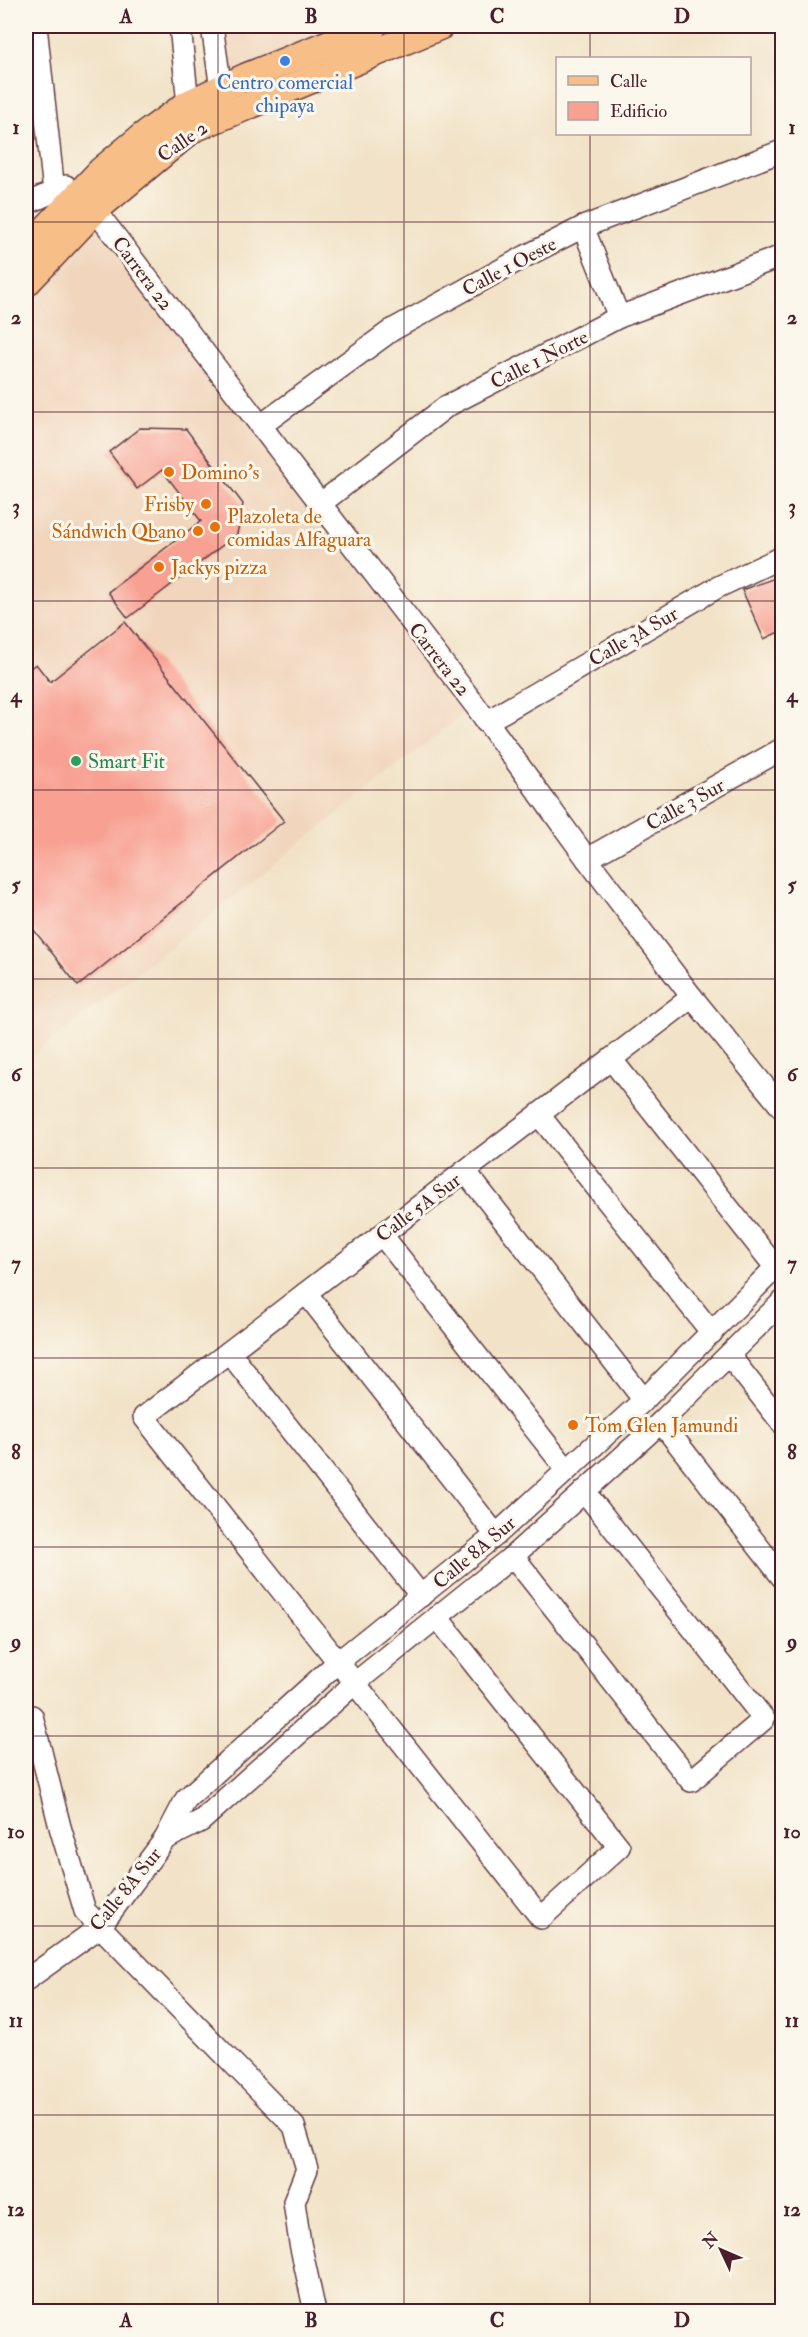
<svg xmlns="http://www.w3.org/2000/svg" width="808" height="2337" viewBox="0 0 808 2337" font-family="'IM FELL Double Pica',serif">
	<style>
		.built { fill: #f1d5bc }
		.building { fill: #f8a092 }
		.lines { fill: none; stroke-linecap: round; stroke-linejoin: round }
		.minor-casing { stroke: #633c43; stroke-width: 24 }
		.major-casing { stroke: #633c43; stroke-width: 30 }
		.minor { stroke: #fff; stroke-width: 21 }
		.major { stroke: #f7be88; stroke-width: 27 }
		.grid { fill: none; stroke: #4a1f2b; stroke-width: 1.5; stroke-opacity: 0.55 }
		.shop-dot { fill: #3f7fe0; stroke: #fbf7ec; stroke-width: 2 }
		.food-dot { fill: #e8710a; stroke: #fbf7ec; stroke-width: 2 }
		.leisure-dot { fill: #2e9e5b; stroke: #fbf7ec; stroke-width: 2 }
		.labels { text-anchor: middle; stroke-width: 6; stroke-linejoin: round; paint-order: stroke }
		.shop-label { font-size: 20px; fill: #366cbe; stroke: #fbf7ec }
		.street-label { font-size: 20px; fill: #4a1f2b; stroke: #fbf7ec }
		.food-label { font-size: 20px; fill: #c56008; stroke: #fbf7ec; text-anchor: start }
		.leisure-label { font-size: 20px; fill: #27864d; stroke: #fbf7ec; text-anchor: start }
		.neatline { fill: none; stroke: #4a1f2b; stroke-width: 2 }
		.grid-label { font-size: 20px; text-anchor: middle; font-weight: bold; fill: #4a1f2b }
	</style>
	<rect width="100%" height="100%" fill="#fbf7ec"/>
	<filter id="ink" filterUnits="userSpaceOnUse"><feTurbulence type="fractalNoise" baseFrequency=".0167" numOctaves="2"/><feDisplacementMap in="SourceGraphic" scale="12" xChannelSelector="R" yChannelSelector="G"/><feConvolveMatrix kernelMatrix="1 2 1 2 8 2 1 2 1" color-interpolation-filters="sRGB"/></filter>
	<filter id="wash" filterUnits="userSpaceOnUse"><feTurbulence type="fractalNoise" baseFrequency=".008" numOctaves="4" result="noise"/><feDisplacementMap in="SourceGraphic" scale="24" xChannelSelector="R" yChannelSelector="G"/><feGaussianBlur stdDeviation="1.35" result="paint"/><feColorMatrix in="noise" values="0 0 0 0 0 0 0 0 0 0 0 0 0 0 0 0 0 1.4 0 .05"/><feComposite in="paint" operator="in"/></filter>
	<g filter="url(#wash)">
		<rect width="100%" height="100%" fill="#f2e3c8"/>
		<g class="built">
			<polygon points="212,26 440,26 225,114"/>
			<polygon points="95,210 475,705 26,1061 26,283"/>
		</g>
		<g id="blocks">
			<g class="building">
				<polygon points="140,428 186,429 243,504 237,534 128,618 108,592 201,521 162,470 137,489 109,452"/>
				<polygon points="783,575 783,630 764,639 742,590"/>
				<polygon points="125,622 284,821 78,986 26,920 26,671 36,664 50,682"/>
			</g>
		</g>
	</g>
	<g filter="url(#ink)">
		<use href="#blocks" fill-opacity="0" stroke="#633c43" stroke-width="1.5"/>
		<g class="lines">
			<g class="minor-casing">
				<g id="minor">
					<polyline points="36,26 54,192"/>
					<polyline points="180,26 188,104"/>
					<polyline points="212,26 221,89"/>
					<polyline points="26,204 66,186"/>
					<polyline points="95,210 475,705 587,859 692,997 782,1108"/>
					<polyline points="583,227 619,317"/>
					<polyline points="260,426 392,330 526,256 583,227 782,151"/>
					<polyline points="320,504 447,406 619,317 782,256"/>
					<polyline points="486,722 718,587 782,557"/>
					<polyline points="587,859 782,749"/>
					<polyline points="611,1059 776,1268"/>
					<polyline points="539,1115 712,1333"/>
					<polyline points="465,1171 644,1400"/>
					<polyline points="382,1235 567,1470"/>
					<polyline points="306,1293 496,1535"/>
					<polyline points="229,1352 421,1596"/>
					<polyline points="729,1355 782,1423"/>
					<polyline points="661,1422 782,1577"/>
					<polyline points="513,1556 691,1781 764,1719 584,1491"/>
					<polyline points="437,1617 619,1847 541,1918 144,1417 692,997"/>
					<polyline points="32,1716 60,1827 85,1911 294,2126 307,2169 294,2202 300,2243 315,2312"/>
					<polyline points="165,1839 201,1821 355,1683 513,1556 661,1422 782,1302"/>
					<polyline points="26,1980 100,1927 165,1839 186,1799 338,1662 496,1535 644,1400 782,1261"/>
				</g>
			</g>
			<g class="major-casing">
				<g id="major">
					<polyline points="26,250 101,171 142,137 188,104 246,77 373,26"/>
					<polyline points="26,283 95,210 192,129 440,26"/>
				</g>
			</g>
			<use href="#minor" class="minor"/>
			<use href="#major" class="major"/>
		</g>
	</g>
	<path class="grid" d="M218,26V2312M404,26V2312M590,26V58M590,134V2312M26,222H782M26,412H782M26,601H782M26,790H782M26,979H782M26,1168H782M26,1358H782M26,1547H782M26,1736H782M26,1926H782M26,2115H782"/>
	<circle class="shop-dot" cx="285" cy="61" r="6"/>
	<g class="food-dot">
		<circle cx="169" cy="472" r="6"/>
		<circle cx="206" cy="504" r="6"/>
		<circle cx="215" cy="527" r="6"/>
		<circle cx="198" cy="531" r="6"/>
		<circle cx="159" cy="567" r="6"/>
		<circle cx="573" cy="1425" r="6"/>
	</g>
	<circle class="leisure-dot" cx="76" cy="761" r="6"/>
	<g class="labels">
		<g class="shop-label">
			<text x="285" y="89">Centro comercial<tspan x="285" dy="23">chipaya</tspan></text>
		</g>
		<g class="street-label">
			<text transform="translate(182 141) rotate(-35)" y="7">Calle 2</text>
			<text transform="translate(509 266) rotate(-28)" y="7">Calle 1 Oeste</text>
			<text transform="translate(143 273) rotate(53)" y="7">Carrera 22</text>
			<text transform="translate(539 359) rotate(-27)" y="7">Calle 1 Norte</text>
			<text transform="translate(633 636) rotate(-30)" y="7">Calle 3A Sur</text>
			<text transform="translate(440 659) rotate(52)" y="7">Carrera 22</text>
			<text transform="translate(685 804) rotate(-29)" y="7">Calle 3 Sur</text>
			<text transform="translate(418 1207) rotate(-37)" y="7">Calle 5A Sur</text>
			<text transform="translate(474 1552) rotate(-40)" y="7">Calle 8A Sur</text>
			<text transform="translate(125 1889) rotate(-51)" y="7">Calle 8A Sur</text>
		</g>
		<g class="food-label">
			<text x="181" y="479">Domino's</text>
			<text x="194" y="511" text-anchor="end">Frisby</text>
			<text x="227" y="523">Plazoleta de<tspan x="227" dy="23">comidas Alfaguara</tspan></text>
			<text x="186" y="538" text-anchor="end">Sándwich Qbano</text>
			<text x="171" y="574">Jackys pizza</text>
			<text x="585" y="1432">Tom Glen Jamundi</text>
		</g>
		<g class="leisure-label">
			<text x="88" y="768">Smart Fit</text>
		</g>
	</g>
	<rect width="808" height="2337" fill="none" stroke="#fbf7ec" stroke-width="66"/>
	<rect x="556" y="57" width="195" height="78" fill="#fbf7ec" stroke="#b4a19f" stroke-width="1.5"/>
	<rect x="568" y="76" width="30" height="9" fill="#f7be88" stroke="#b4a19f" stroke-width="1.5"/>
	<text x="610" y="87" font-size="18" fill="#4a1f2b">Calle</text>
	<rect x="568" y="102" width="30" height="18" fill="#f8a092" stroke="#b4a19f" stroke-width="1.5"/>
	<text x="610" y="117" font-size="18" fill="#4a1f2b">Edificio</text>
	<g transform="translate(721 2250) rotate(314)" stroke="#fbf7ec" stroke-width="4.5" paint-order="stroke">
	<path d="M0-4.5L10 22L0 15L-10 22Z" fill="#4a1f2b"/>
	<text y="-9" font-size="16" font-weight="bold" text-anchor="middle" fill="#4a1f2b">N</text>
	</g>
	<rect x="33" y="33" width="742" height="2271" class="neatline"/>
	<g class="grid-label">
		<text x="126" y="23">A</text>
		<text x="311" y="23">B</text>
		<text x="497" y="23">C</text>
		<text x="682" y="23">D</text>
		<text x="16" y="134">1</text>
		<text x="792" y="134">1</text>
		<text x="16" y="324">2</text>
		<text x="792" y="324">2</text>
		<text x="16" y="513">3</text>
		<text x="792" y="513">3</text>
		<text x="16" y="702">4</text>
		<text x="792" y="702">4</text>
		<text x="16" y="891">5</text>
		<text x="792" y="891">5</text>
		<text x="16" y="1081">6</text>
		<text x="792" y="1081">6</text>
		<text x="16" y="1270">7</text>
		<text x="792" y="1270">7</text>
		<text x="16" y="1459">8</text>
		<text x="792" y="1459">8</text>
		<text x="16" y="1648">9</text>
		<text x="792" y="1648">9</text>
		<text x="16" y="1838">10</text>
		<text x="792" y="1838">10</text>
		<text x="16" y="2027">11</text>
		<text x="792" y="2027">11</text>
		<text x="16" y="2216">12</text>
		<text x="792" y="2216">12</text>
		<text x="126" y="2327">A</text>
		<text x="311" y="2327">B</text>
		<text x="497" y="2327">C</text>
		<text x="682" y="2327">D</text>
	</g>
</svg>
